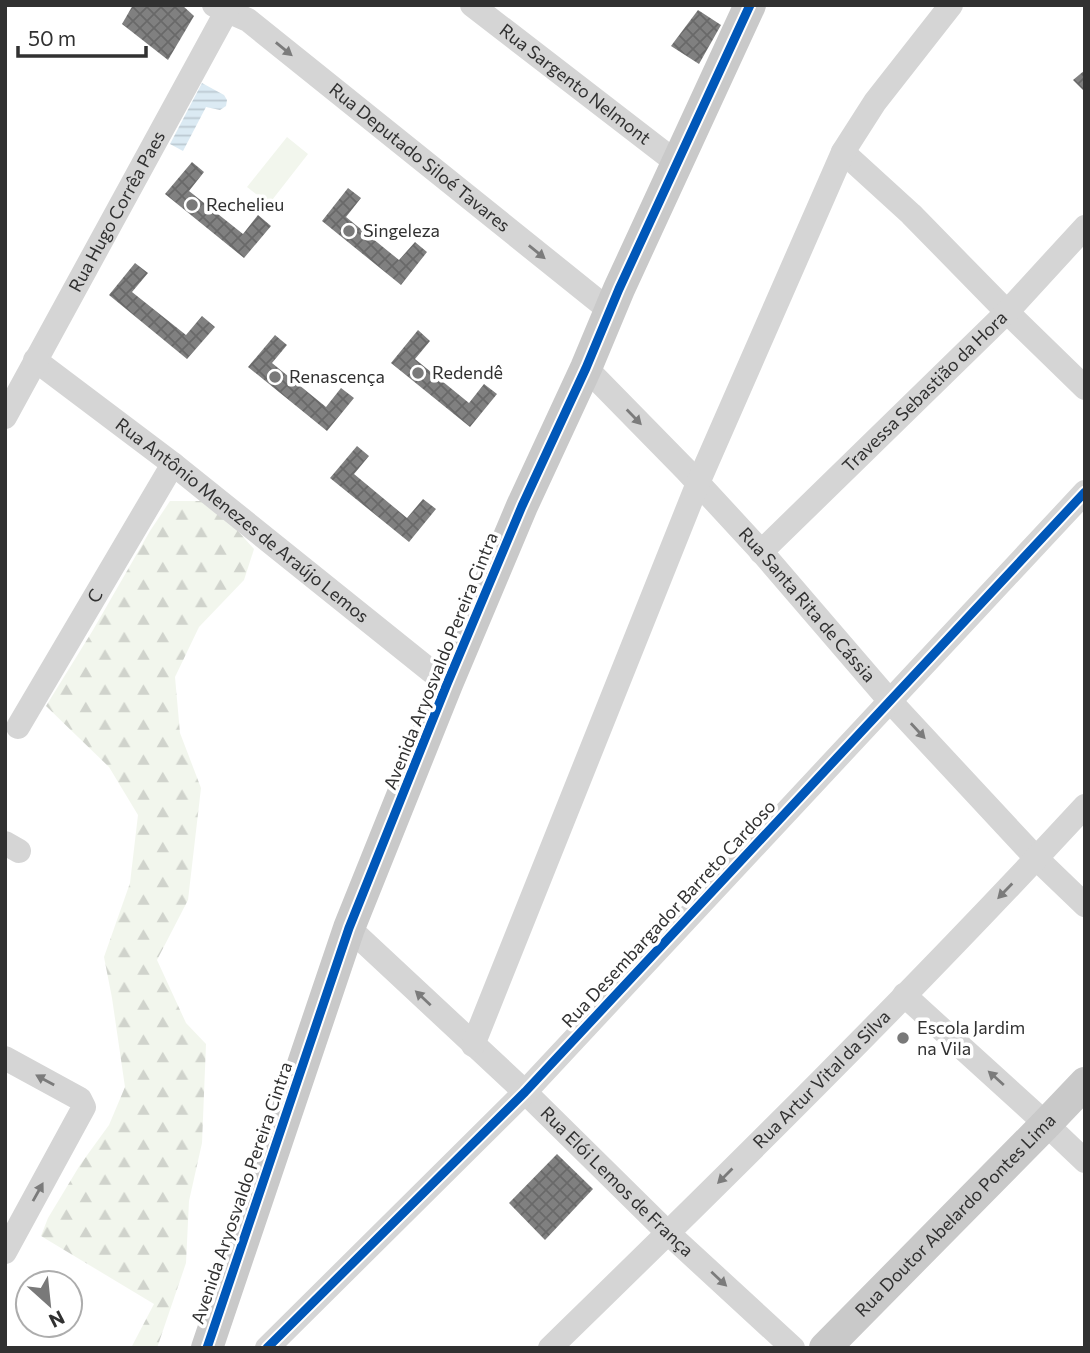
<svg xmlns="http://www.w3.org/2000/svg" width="1090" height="1353" viewBox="0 0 1090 1353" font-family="Commissioner,sans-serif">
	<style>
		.forest { fill: url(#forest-firs) }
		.pitch { fill: #f2f6ed }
		.water { fill: url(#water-rules) }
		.building { fill: url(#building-cross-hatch) }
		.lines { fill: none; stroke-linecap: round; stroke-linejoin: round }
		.minor { stroke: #d5d5d5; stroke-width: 24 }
		.major { stroke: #c9c9c9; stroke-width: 32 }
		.cycleway-casing { stroke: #fff; stroke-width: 13 }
		.cycleway { stroke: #0057b8; stroke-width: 9 }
		.oneway { fill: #7b7b7b }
		.poi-dot { fill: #797979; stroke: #fff; stroke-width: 2.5 }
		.labels { text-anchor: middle; stroke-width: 7; stroke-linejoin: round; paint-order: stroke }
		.street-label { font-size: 18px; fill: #313131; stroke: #fff }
		.poi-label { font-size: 18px; fill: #313131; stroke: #fff; text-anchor: start }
	</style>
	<defs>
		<pattern id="forest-firs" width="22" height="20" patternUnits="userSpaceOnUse" patternTransform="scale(1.75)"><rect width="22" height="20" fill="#f2f6ed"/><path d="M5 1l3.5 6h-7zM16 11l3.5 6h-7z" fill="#d0d3cc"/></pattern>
		<pattern id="water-rules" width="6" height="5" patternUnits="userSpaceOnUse" patternTransform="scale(1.75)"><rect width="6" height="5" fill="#dbeaf3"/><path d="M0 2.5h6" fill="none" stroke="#bcc9d1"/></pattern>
		<pattern id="building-cross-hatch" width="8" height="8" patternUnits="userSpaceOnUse" patternTransform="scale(1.75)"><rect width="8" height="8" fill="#808080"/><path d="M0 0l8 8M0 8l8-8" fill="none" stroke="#696969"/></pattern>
	</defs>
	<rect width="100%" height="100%" fill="#fff"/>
	<polygon class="forest" points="170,501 211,501 254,549 244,580 199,627 175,677 180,733 201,788 188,900 157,960 186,1023 206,1044 202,1143 189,1201 186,1263 157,1348 131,1348 154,1304 41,1236 48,1218 80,1165 109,1125 125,1087 112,998 104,957 130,883 138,815 109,767 46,706 93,630 150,531"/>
	<polygon class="pitch" points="287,137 308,154 269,204 247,187"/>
	<polygon class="water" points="202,83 224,95 227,100 226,106 220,110 206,107 183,151 170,144"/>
	<g class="building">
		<polygon points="133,5 182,5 194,16 168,60 122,24"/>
		<polygon points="698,10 721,25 699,64 671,46"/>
		<polygon points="1085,70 1085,92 1073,80"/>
		<polygon points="192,162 204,172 189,191 243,234 258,215 271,226 244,258 165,194"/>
		<polygon points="348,188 361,198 346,217 399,260 415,242 427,252 401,285 322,221"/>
		<polygon points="135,263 148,273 132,292 186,335 202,316 215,327 187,359 109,295"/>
		<polygon points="418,330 430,341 415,359 469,403 484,384 497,394 470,427 391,363"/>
		<polygon points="275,335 287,345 272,363 326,407 341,388 354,398 327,431 248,367"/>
		<polygon points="357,446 369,456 354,474 407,518 423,499 436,509 409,542 330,478"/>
		<polygon points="557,1154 593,1189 545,1240 509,1203"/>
	</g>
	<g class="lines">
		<g class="minor">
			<path id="s1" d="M214,5L248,20L609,310"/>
			<path id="s2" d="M472,5L677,163"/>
			<polyline points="843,152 911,214 1007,312 1085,388"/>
			<path id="s3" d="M35,360L173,464L447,684"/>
			<path id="s4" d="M586,368L686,470L760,550L889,700L1036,858L1085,905"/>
			<path id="s5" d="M5,417L230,5"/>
			<path id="s6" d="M761,552L1007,312L1085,227"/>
			<path id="s7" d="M18,727L173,464"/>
			<polyline points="5,843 19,851"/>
			<path id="s8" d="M349,928L525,1092L668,1233L793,1348"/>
			<polyline points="904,995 1046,1124 1085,1161"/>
			<polyline points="473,1045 698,483 843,152 875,102 951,5"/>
			<polyline points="5,1058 80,1099 84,1107 5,1252"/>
			<polyline points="267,1348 525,1092 1085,492"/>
			<path id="s9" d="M550,1348C732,1171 913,992 1085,806"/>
		</g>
		<g class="major">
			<polyline points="207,1348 349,928 447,684 522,506 586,368 619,289 750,5"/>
			<path id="s10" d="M825,1348L1046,1124L1085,1083"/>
		</g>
		<g class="cycleway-casing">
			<g id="cycleway">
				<polyline points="207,1348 349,928 447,684 522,506 586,368 619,289 750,5"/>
				<polyline points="267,1348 525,1092 1085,492"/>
			</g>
		</g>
		<use href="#cycleway" class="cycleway"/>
	</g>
	<defs><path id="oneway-solid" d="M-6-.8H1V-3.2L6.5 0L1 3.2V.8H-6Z" transform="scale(1.75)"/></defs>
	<g class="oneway">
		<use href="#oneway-solid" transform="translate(284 49) rotate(39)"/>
		<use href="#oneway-solid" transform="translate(537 252) rotate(39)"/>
		<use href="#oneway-solid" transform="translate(634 417) rotate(46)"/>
		<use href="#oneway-solid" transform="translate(918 731) rotate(47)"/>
		<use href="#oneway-solid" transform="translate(1005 891) rotate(134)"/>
		<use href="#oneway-solid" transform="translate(423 998) rotate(-137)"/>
		<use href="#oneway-solid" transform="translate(996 1078) rotate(-138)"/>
		<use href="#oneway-solid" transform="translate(45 1080) rotate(-151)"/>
		<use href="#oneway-solid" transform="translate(725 1176) rotate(135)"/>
		<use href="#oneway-solid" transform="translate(38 1192) rotate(-61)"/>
		<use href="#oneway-solid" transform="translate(719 1279) rotate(43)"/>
	</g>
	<g class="poi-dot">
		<circle cx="192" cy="205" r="7"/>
		<circle cx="349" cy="231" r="7"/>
		<circle cx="418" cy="373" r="7"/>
		<circle cx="275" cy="377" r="7"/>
		<circle cx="903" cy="1038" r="7"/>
	</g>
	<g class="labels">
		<g class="street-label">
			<text dy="6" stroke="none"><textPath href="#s2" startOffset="130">Rua Sargento Nelmont</textPath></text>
			<text dy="6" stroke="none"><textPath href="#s1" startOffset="257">Rua Deputado Siloé Tavares</textPath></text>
			<text dy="6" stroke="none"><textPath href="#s5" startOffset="234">Rua Hugo Corrêa Paes</textPath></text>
			<text dy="6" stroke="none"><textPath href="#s6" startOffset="229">Travessa Sebastião da Hora</textPath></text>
			<text dy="6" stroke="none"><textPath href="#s3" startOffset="262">Rua Antônio Menezes de Araújo Lemos</textPath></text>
			<text dy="6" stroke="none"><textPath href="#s7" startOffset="152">C</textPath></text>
			<text dy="6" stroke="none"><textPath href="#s4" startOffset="324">Rua Santa Rita de Cássia</textPath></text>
			<text transform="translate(441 661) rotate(-68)" y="6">Avenida Aryosvaldo Pereira Cintra</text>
			<text transform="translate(669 914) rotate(-47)" y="6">Rua Desembargador Barreto Cardoso</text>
			<text dy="6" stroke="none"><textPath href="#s9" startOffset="382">Rua Artur Vital da Silva</textPath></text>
			<text dy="6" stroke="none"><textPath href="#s8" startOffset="369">Rua Elói Lemos de França</textPath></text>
			<text transform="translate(242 1193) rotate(-71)" y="6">Avenida Aryosvaldo Pereira Cintra</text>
			<text dy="6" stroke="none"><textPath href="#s10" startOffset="186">Rua Doutor Abelardo Pontes Lima</textPath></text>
		</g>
		<g class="poi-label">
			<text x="206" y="211">Rechelieu</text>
			<text x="363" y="237">Singeleza</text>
			<text x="432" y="379">Redendê</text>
			<text x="289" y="383">Renascença</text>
			<text x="917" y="1034">Escola Jardim<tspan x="917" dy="21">na Vila</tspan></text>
		</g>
	</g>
	<rect width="1090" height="1353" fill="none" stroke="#313131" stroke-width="14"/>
	<g transform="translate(49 1304) rotate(153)"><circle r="33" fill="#ffffff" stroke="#adadad" stroke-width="2"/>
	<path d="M0-5L12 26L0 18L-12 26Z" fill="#797979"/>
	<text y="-10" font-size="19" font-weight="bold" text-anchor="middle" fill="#313131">N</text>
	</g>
	<path d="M18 46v10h128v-10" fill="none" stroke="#313131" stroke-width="3.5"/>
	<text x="28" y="46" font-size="21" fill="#313131" stroke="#ffffff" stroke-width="5" paint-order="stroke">50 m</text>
</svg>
